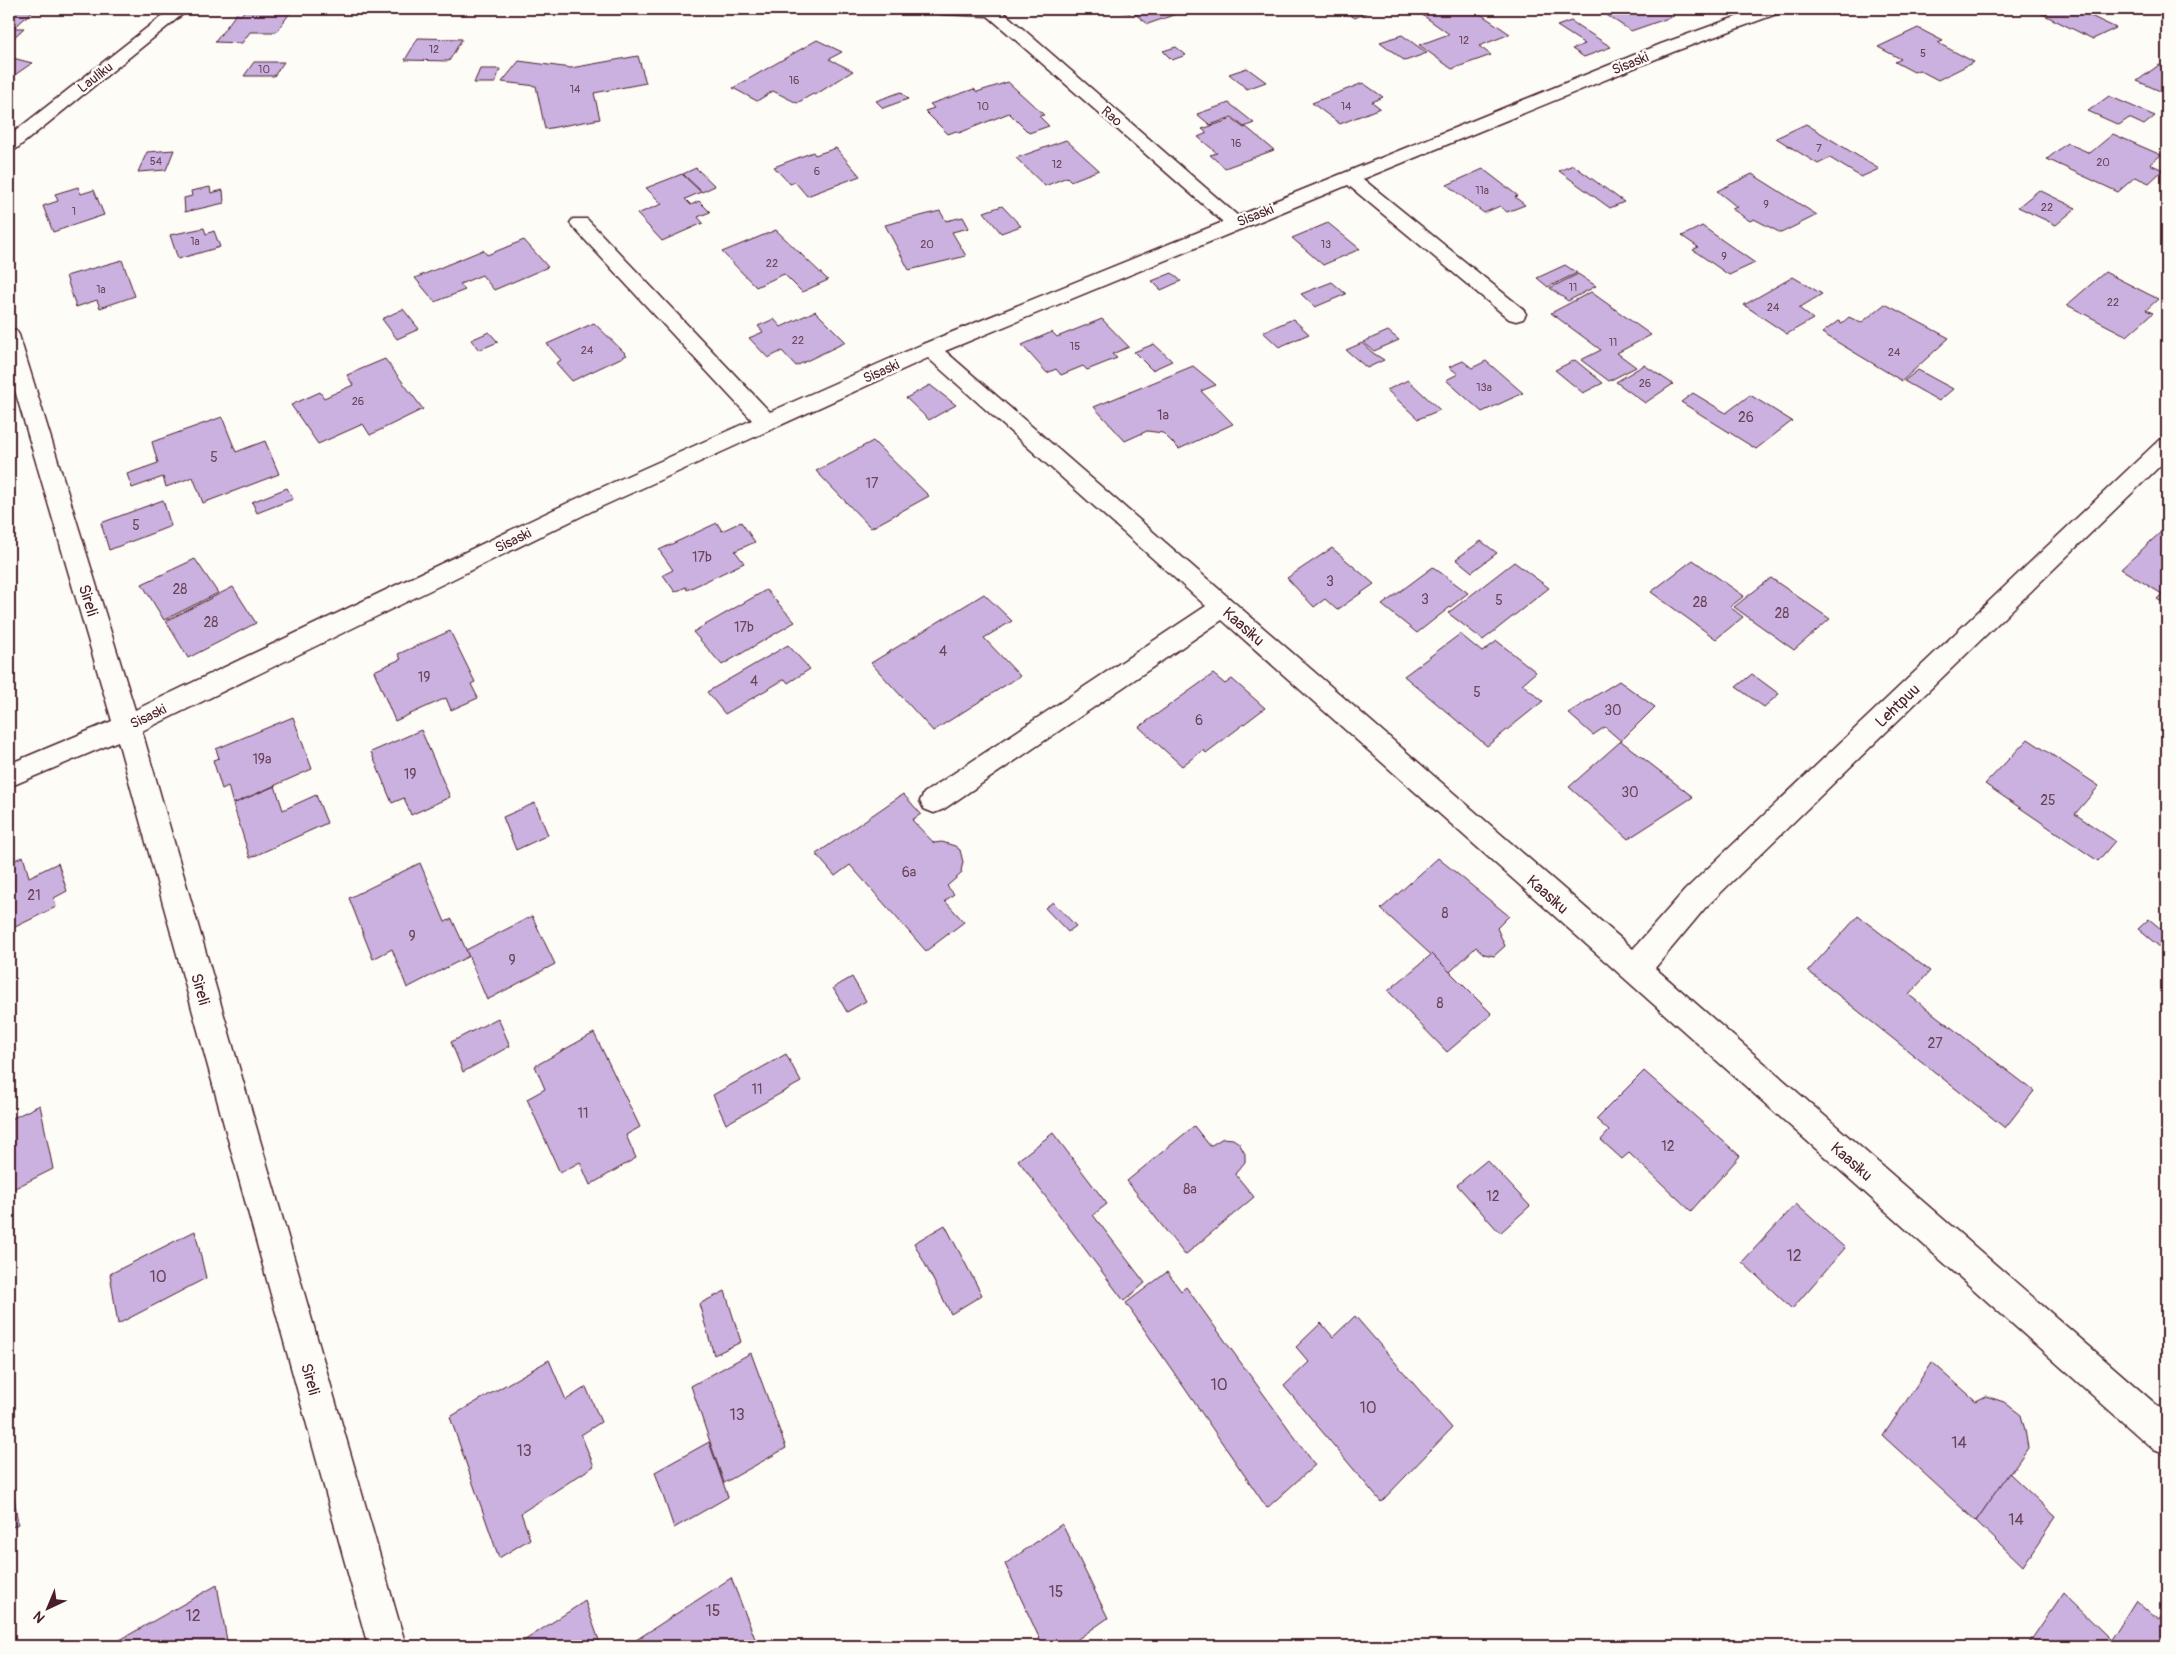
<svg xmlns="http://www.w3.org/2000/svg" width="2176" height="1655" viewBox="0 0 2176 1655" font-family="Pangolin,sans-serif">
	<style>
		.building { fill: #cbb1e0; stroke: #4a1f2b }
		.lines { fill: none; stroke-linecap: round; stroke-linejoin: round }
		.minor-casing { stroke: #4a1f2b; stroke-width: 3 }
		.minor { fill: #fdfcf7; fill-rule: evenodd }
		.labels { text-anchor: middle; stroke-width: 5; stroke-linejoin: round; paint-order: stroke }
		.far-number-label { font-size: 11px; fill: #6a4458 }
		.far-street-label { font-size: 14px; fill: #4a1f2b; stroke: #fdfcf7 }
		.number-label { font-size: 14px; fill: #6a4458 }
		.street-label { font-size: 16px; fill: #4a1f2b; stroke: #fdfcf7 }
		.near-number-label { font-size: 16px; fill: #6a4458 }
	</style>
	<rect width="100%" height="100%" fill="#fdfcf7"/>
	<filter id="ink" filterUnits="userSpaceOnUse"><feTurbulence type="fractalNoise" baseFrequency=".02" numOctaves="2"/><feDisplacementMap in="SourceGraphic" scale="10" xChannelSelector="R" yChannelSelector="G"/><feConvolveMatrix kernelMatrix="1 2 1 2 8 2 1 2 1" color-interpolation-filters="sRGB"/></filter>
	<g filter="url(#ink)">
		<g class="building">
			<polygon points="9,9 35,9 14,28 24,28 9,42"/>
			<polygon points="246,9 293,9 276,32 250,32 242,43 215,42 236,14 241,15"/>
			<polygon points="1103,9 1132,9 1130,13"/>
			<polygon points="1151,9 1173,9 1179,13 1148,24 1135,14"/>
			<polygon points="1356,9 1365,9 1369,11 1355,18 1347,13"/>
			<polygon points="1437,9 1473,9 1510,34 1479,46 1491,55 1452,69 1419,45 1449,34 1421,14"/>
			<polygon points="1604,9 1662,9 1674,16 1631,31 1599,10"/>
			<polygon points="2032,9 2076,9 2116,28 2093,39"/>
			<polygon points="1571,21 1577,25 1611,47 1584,57 1572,49 1585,44 1557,26"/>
			<polygon points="1918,28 1943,41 1938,43 1974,62 1938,80 1919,70 1914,72 1895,62 1901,59 1878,47"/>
			<polygon points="1402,35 1427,53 1405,61 1380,42"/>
			<polygon points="418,38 462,39 449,61 405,60"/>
			<polygon points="817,40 842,52 829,59 853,71 815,95 813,94 797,103 773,91 757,101 733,88"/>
			<polygon points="1176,47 1186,55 1172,60 1163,51"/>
			<polygon points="638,56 646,83 594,93 600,119 545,129 536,86 502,82 519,61 571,68"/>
			<polygon points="9,57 32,63 9,79"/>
			<polygon points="254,62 284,62 274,76 244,76"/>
			<polygon points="2159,65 2167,68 2167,94 2137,81"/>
			<polygon points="1247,68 1266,82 1247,89 1229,74"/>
			<polygon points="480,69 500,69 495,83 474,83"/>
			<polygon points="1008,82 1044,115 1039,116 1049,126 1029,133 1009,113 959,133 956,131 948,134 925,111 934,108 930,104 974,89 977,92"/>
			<polygon points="1363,83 1383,97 1372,102 1380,108 1340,124 1312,103"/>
			<polygon points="901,92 908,99 883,108 876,101"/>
			<polygon points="2109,96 2155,116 2144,125 2129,118 2119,125 2088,111"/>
			<polygon points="1229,103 1254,123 1244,127 1232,117 1210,125 1197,114"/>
			<polygon points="1232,119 1244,128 1246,127 1274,150 1225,168 1210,155 1217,153 1198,137 1207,133 1202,129"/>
			<polygon points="1806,124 1879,169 1861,177 1830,158 1818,164 1776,138"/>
			<polygon points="2113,134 2161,155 2150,164 2163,170 2149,183 2135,177 2118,192 2047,159 2067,143 2090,153"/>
			<polygon points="1066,140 1099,170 1071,181 1067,177 1045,186 1016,158"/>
			<polygon points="836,148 860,176 807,196 795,182 790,184 774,167 813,152 815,155"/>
			<polygon points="174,150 166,170 138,172 147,152"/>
			<polygon points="1573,165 1624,202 1610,208 1559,171"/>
			<polygon points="696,168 715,186 702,192 683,174"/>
			<polygon points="1483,169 1518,196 1515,197 1525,205 1507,212 1500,206 1484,213 1447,185"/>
			<polygon points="682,174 701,192 685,199 691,205 699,201 710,212 698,217 703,223 662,241 637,214 662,204 646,188"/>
			<polygon points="1752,174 1817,215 1781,233 1754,219 1750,221 1732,209 1737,207 1717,191"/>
			<polygon points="78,187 81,194 94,190 104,215 53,232 43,206 58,201 55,194"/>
			<polygon points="210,187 211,193 223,190 224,203 185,212 184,198 192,196 191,191"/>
			<polygon points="2039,190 2076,208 2056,225 2018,207"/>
			<polygon points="1002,206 1021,226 1001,233 984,212"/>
			<polygon points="940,211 946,221 963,217 969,228 952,232 966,256 909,270 885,225"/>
			<polygon points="1328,223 1360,249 1323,265 1292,238"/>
			<polygon points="1702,226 1755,263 1729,275 1693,250 1698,247 1682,236"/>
			<polygon points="204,228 206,234 214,231 220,247 178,259 170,235"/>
			<polygon points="776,230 828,280 802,292 784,274 756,287 722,252"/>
			<polygon points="524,240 548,267 494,290 482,275 460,284 465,290 435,302 415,278 483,250 487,255"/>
			<polygon points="122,260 135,296 100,308 97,300 76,307 66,276"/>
			<polygon points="1565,265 1577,273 1548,287 1537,278"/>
			<polygon points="2105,272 2158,299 2146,310 2153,313 2127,336 2067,305"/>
			<polygon points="1172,273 1181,281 1161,290 1152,281"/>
			<polygon points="1578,274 1596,286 1568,301 1550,288"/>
			<polygon points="1793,277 1822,294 1799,308 1813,319 1787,334 1744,305"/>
			<polygon points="1332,282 1346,294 1315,307 1301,294"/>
			<polygon points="1591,292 1651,335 1617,353 1636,367 1609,381 1581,360 1601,350 1551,313"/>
			<polygon points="1885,304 1949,338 1902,381 1822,333 1838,321 1842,323 1849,317 1861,323"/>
			<polygon points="403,309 419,329 397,339 382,319"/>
			<polygon points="815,311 846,342 796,366 782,351 768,358 749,338 763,332 758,326 774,319 781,327"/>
			<polygon points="1102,319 1129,347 1112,354 1117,358 1087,370 1083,366 1061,375 1056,369 1047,373 1022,345 1052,332 1057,337"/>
			<polygon points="1293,319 1309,334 1279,347 1263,332"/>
			<polygon points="594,323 627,355 572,381 556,363 561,360 547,344"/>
			<polygon points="1388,331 1399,340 1374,351 1363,342"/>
			<polygon points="489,332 498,342 479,350 471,340"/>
			<polygon points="1362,343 1373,353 1384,360 1367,368 1346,350"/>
			<polygon points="1154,344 1172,361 1152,370 1134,352"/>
			<polygon points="385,359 423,409 370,435 363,424 318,444 291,405 320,392 324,398 353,385 347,375"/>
			<polygon points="1575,360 1603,383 1583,393 1555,370"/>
			<polygon points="1463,361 1472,368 1486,361 1523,393 1482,412 1446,380 1458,374 1449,367"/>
			<polygon points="1644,365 1673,384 1645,403 1616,382"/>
			<polygon points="1193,366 1216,385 1201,391 1233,424 1179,449 1163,433 1147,431 1125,441 1094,407"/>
			<polygon points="1918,370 1953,389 1939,401 1904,381"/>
			<polygon points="1408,380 1440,410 1418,419 1387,390"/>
			<polygon points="930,385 956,405 929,420 906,398"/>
			<polygon points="1693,393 1726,413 1750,395 1792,421 1756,449 1681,402"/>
			<polygon points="222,417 236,452 265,441 279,474 203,503 193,477 166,487 163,477 132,488 127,474 158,463 152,442"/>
			<polygon points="873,441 929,496 871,528 816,471"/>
			<polygon points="287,488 293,499 257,513 252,502"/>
			<polygon points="163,500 171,526 109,550 101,523"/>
			<polygon points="741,522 755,542 735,551 744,563 687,590 686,587 675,592 663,575 673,570 659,550 717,523 722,531"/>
			<polygon points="2163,530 2167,533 2167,605 2157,599 2162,594 2121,569"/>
			<polygon points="1481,541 1497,553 1472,572 1456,559"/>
			<polygon points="1332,548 1374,584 1337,610 1325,599 1314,607 1287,578"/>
			<polygon points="195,559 218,593 164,620 142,584"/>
			<polygon points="1693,560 1744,596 1730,607 1743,617 1716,639 1651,592"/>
			<polygon points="1514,562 1549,588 1483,640 1448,613"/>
			<polygon points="1433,567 1468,593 1417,633 1382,605"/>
			<polygon points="1771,578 1830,619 1794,650 1734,607"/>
			<polygon points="233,587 256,623 188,658 166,621"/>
			<polygon points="766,590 795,622 722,665 693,632"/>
			<polygon points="984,594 1012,621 984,638 1020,676 933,731 871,663"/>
			<polygon points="450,631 475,682 471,684 478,698 451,710 446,698 395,721 374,671 401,659 398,654"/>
			<polygon points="1460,634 1482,652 1497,641 1536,672 1522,684 1543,701 1487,746 1404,676"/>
			<polygon points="788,645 810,669 788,683 785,679 725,714 707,692"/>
			<polygon points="1213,674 1225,684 1232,679 1265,708 1206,753 1203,750 1182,766 1139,727"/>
			<polygon points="1752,674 1779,694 1764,707 1736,687"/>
			<polygon points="1619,681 1655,707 1621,741 1605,727 1593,735 1568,713"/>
			<polygon points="293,717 312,769 233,804 228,786 222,789 213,760 219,758 216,749"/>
			<polygon points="421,730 450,797 411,815 404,798 392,803 371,752"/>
			<polygon points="2028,739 2099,786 2075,814 2115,841 2098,861 1985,784"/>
			<polygon points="1621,741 1693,797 1628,839 1569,787"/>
			<polygon points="275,786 283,810 316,795 327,823 250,858 233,804"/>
			<polygon points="903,794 921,814 912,820 934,843 942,842 955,846 960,850 963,862 961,871 962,873 947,886 954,894 945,901 964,922 926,951 850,865 835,876 816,854"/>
			<polygon points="535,803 548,835 516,850 503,817"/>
			<polygon points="23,856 29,877 58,863 67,891 54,898 56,907 9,930 9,863"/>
			<polygon points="1438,858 1509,916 1497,928 1505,946 1494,956 1484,954 1476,947 1450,972 1381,909"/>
			<polygon points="420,863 445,922 452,919 469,956 407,988 392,949 373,959 349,898"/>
			<polygon points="1053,902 1076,926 1068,932 1045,908"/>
			<polygon points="532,916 555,964 487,1000 466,950"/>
			<polygon points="1858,916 1930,971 1909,995 2034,1091 2005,1128 1808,971"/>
			<polygon points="2149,919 2167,934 2167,953 2138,929"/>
			<polygon points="1432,954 1492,1014 1447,1052 1388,991"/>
			<polygon points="852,977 866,1001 847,1012 833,988"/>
			<polygon points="498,1018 510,1046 463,1072 451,1042"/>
			<polygon points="594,1033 640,1127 626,1135 636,1158 590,1185 580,1162 560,1173 527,1099 545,1089 535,1066"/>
			<polygon points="786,1054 801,1082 726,1124 713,1095"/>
			<polygon points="1644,1071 1740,1156 1691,1211 1629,1153 1622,1159 1601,1140 1609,1131 1596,1119"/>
			<polygon points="40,1105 53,1169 9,1191 9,1120"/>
			<polygon points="1194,1126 1210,1146 1223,1138 1233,1139 1239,1143 1245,1154 1245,1162 1235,1174 1254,1197 1185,1255 1127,1181"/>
			<polygon points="1053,1133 1107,1204 1093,1215 1145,1283 1124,1301 1018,1160"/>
			<polygon points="1487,1160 1530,1206 1500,1233 1457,1185"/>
			<polygon points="1796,1204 1845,1248 1792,1309 1742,1262"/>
			<polygon points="945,1225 982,1295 951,1314 914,1243"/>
			<polygon points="195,1231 206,1278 118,1324 110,1274"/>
			<polygon points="1167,1272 1181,1291 1186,1287 1315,1465 1267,1508 1126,1303"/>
			<polygon points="725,1291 741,1342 714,1355 699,1304"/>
			<polygon points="1355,1316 1452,1428 1381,1502 1284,1386 1309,1362 1296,1347 1321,1323 1333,1337"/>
			<polygon points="751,1353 786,1448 724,1483 691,1386"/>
			<polygon points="549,1360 566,1400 586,1387 601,1422 581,1435 594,1466 521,1513 530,1539 499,1558 450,1417"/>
			<polygon points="1932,1362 1976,1401 1986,1396 2004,1402 2021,1415 2025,1430 2028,1448 1976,1521 1883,1436"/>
			<polygon points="709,1442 728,1497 674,1528 655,1472"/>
			<polygon points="9,1460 18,1524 9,1529"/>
			<polygon points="2009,1473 2056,1517 2023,1566 1976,1521"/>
			<polygon points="1062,1524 1108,1618 1068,1646 1043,1646 1005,1564"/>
			<polygon points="731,1578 758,1646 634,1646 633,1642"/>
			<polygon points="217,1585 228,1646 111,1646 111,1645"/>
			<polygon points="2063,1593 2111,1640 2107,1646 2027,1646"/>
			<polygon points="2136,1600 2159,1621 2167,1607 2167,1646 2107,1646"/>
			<polygon points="585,1601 601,1646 516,1646"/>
		</g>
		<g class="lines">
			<g class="minor-casing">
				<g id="minor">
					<polygon points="171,9 189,9 16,149 9,150 9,136"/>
					<polygon points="934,9 1002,9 1001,10 1238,216 1661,44 1758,9 1781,9 1779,13 1673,52 1363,179 1523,309 1526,314 1523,319 1516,321 1509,319 1348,185 945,351 1633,949 1685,890 2159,440 2167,438 2167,459 1705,908 1655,968 2167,1414 2167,1455 2154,1450 1222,620 944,809 934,813 924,809 920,801 924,793 1206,606 928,358 594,510 142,731 406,1646 368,1646 118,741 9,787 9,764 112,721 9,370 9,328 16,330 19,335 135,710 578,498 752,420 573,227 570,223 573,219 587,219 770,412 923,344 1223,222 988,16 942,14 936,13"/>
				</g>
			</g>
			<use href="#minor" class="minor"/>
		</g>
	</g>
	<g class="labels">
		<g class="far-number-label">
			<text x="1464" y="44">12</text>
			<text x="434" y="53">12</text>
			<text x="1923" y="57">5</text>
			<text x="264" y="73">10</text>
			<text x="794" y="84">16</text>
			<text x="575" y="93">14</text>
			<text x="983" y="110">10</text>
			<text x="1346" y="110">14</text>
			<text x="1236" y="147">16</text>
			<text x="1819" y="152">7</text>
			<text x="156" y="165">54</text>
			<text x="2103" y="166">20</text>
			<text x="1057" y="168">12</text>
			<text x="817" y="175">6</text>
			<text x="1482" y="194">11a</text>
			<text x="1766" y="208">9</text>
			<text x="2047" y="211">22</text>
			<text x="74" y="215">1</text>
			<text x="195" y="245">1a</text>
			<text x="927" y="248">20</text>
			<text x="1326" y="248">13</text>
			<text x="1724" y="260">9</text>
			<text x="772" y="267">22</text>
			<text x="1573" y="291">11</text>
			<text x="101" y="293">1a</text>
			<text x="2113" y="306">22</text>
			<text x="1773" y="311">24</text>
			<text x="798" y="344">22</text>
			<text x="1613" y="346">11</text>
			<text x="1075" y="350">15</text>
			<text x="587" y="354">24</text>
			<text x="1894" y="356">24</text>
			<text x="1645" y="387">26</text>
			<text x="1484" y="391">13a</text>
			<text x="358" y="405">26</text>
		</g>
		<g class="far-street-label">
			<text transform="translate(1630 63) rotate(-22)" y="5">Sisaski</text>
			<text transform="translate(95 77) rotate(-38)" y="5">Lauliku</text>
			<text transform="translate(1112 116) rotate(41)" y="5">Rao</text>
			<text transform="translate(1255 215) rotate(-22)" y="5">Sisaski</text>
			<text transform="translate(881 371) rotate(-24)" y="5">Sisaski</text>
			<text transform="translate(513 540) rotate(-26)" y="5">Sisaski</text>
			<text transform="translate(148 716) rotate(-26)" y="5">Sisaski</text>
		</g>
		<g class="number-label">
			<text x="1163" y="420">1a</text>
			<text x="1746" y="422">26</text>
			<text x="214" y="462">5</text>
			<text x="872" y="488">17</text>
			<text x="136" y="530">5</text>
			<text x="702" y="562">17b</text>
			<text x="1330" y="586">3</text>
			<text x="180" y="594">28</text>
			<text x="1425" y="604">3</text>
			<text x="1499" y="605">5</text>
			<text x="1700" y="607">28</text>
			<text x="1782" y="618">28</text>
			<text x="211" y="627">28</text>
			<text x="744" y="632">17b</text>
			<text x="943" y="656">4</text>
			<text x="424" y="682">19</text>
			<text x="754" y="686">4</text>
			<text x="1477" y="697">5</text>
			<text x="1613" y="715">30</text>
			<text x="1199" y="725">6</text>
			<text x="262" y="764">19a</text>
			<text x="410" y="779">19</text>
			<text x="1630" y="797">30</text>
			<text x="2048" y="805">25</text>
			<text x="909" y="877">6a</text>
			<text x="34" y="900">21</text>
			<text x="1445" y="918">8</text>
			<text x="412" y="941">9</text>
			<text x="512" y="965">9</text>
			<text x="1440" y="1008">8</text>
			<text x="1935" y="1048">27</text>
			<text x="757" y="1094">11</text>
			<text x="583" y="1118">11</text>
			<text x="1668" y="1151">12</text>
			<text x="1190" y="1194">8a</text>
			<text x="1493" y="1201">12</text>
		</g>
		<g class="street-label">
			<text transform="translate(89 600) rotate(73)" y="6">Sireli</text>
			<text transform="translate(1244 626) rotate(41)" y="6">Kaasiku</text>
			<text transform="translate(1897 705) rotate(-44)" y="6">Lehtpuu</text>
			<text transform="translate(1548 894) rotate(41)" y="6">Kaasiku</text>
			<text transform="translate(201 989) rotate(74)" y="6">Sireli</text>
			<text transform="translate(1852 1161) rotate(41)" y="6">Kaasiku</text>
			<text transform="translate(311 1379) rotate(74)" y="6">Sireli</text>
		</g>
		<g class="near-number-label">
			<text x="1794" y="1261">12</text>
			<text x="158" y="1282">10</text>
			<text x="1219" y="1390">10</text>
			<text x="1368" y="1413">10</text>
			<text x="737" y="1420">13</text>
			<text x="1959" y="1448">14</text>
			<text x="524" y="1456">13</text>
			<text x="2016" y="1525">14</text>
			<text x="1056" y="1597">15</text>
			<text x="713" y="1616">15</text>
			<text x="193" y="1621">12</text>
		</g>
	</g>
	<rect width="2176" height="1655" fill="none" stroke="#fdfcf7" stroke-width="30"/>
	<rect x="15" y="15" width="2146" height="1625" fill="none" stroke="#4a1f2b" stroke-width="2" filter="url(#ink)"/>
	<g transform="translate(48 1608) rotate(224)" stroke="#fdfcf7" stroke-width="4" paint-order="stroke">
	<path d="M0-4L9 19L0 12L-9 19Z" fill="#4a1f2b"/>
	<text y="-8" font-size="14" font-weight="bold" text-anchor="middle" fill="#4a1f2b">N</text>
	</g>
</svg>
